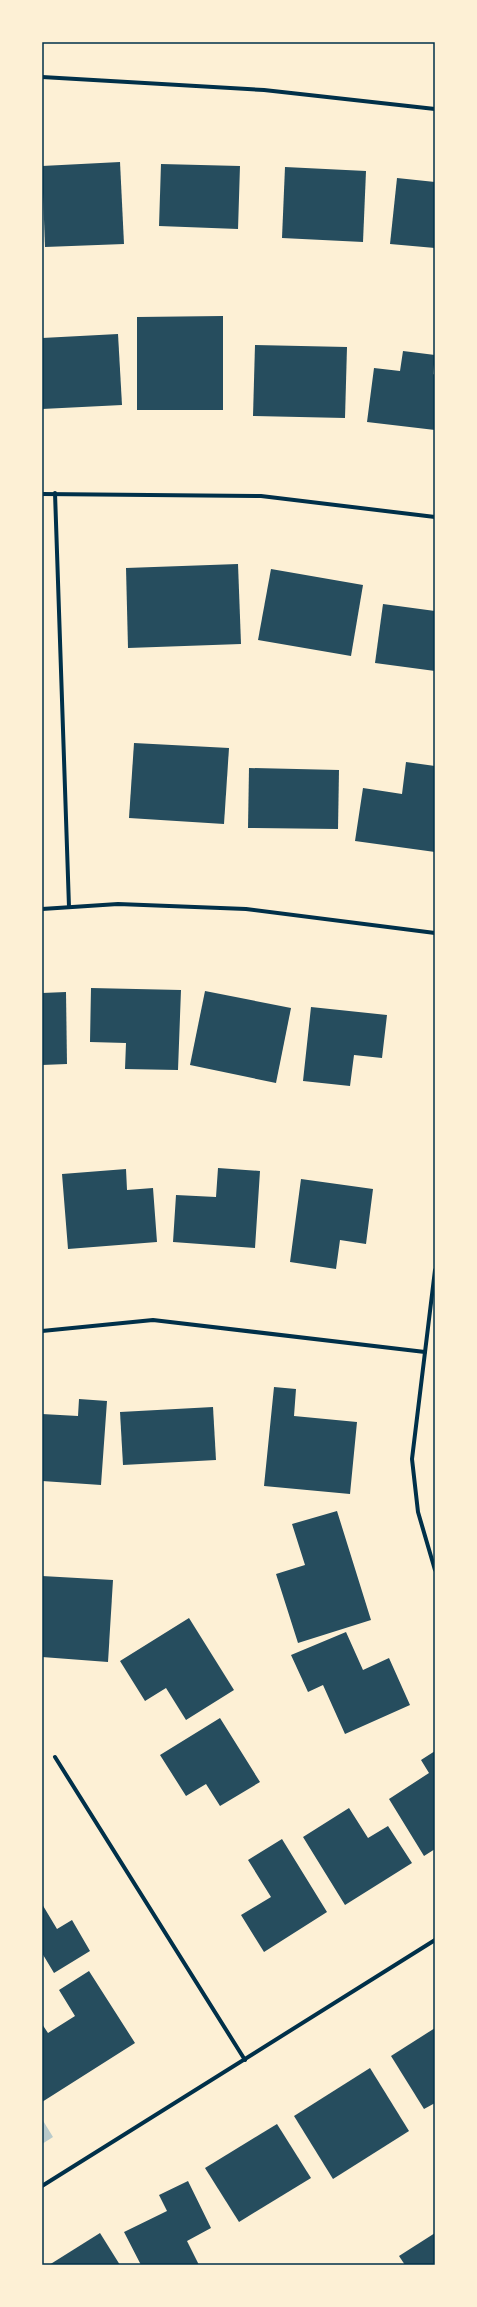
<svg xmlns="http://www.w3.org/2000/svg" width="477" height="2307" viewBox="0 0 477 2307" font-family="Manrope,sans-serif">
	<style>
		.green { fill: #b9caca }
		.building { fill: #264d5e }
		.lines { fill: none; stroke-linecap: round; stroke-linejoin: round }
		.minor { stroke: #003049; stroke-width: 4 }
		.neatline { fill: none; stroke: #003049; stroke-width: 1.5 }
	</style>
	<rect width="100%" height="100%" fill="#fdf0d5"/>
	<polygon class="green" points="42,2119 53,2137 42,2144"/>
	<g class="building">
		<polygon points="120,162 124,244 45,247 42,166"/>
		<polygon points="161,164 240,166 238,229 159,226"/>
		<polygon points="285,167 366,171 363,242 282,238"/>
		<polygon points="397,178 435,182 435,248 390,244"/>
		<polygon points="223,316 223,410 137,410 137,317"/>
		<polygon points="118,334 122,405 42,409 42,338"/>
		<polygon points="255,345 347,347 345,418 253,416"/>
		<polygon points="403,351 435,355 433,374 435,375 435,430 367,422 374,368 400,371"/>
		<polygon points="238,564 241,644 128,648 126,568"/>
		<polygon points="271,569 363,585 351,656 258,640"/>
		<polygon points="383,604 435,611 435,671 375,663"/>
		<polygon points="134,743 229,748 224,824 129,818"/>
		<polygon points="406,762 435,766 435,852 355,841 363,788 402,794"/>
		<polygon points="249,768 339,770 338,829 248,828"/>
		<polygon points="91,988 181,990 178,1070 125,1069 126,1043 90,1042"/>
		<polygon points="205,991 291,1008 276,1083 190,1065"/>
		<polygon points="66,992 67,1064 42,1065 42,993"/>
		<polygon points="311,1007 387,1015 382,1058 354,1055 350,1086 303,1081"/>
		<polygon points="218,1168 260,1171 255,1248 173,1242 176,1195 216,1197"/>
		<polygon points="126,1169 127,1190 153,1188 157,1242 68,1249 62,1174"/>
		<polygon points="301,1179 373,1189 366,1244 340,1240 336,1269 290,1262"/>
		<polygon points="274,1387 296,1389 294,1416 357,1422 350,1494 264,1486"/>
		<polygon points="79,1399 107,1401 101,1485 42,1481 42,1414 78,1416"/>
		<polygon points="213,1407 216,1460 123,1465 120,1412"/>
		<polygon points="337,1511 371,1620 298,1643 276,1574 305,1565 292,1524"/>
		<polygon points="42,1576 113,1580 108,1662 42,1657"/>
		<polygon points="189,1618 234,1690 186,1720 166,1688 145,1701 120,1661"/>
		<polygon points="346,1632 363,1670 389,1658 410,1705 345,1734 323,1685 308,1692 291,1655"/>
		<polygon points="220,1718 260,1782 220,1806 206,1784 186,1796 160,1755"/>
		<polygon points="435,1751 435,1849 424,1856 389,1799 429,1773 421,1760"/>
		<polygon points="349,1808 368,1838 388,1826 412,1863 345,1905 303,1837"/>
		<polygon points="282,1839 327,1912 264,1952 241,1915 271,1897 248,1860"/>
		<polygon points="42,1904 57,1929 72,1920 90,1951 54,1973 42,1953"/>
		<polygon points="89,1971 135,2043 42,2102 42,2024 48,2033 75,2016 59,1990"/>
		<polygon points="435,2028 435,2103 424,2109 391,2056"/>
		<polygon points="370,2068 409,2131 333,2179 294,2116"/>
		<polygon points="277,2124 311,2178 239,2222 205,2168"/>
		<polygon points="188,2181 211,2228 187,2241 199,2265 141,2265 124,2232 167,2211 159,2195"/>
		<polygon points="100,2233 120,2265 49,2265"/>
		<polygon points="435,2233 435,2265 405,2265 399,2256"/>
	</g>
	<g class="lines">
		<g class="minor">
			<polyline points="42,77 264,90 435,109"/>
			<polyline points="55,493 69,907"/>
			<polyline points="42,494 261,496 435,517"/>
			<polyline points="42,909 118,904 246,909 435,933"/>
			<polyline points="435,1270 412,1459 418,1512 435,1570"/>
			<polyline points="42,1331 153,1320 425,1352"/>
			<polyline points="55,1757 245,2060"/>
			<polyline points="42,2186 435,1940"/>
		</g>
	</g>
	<rect width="477" height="2307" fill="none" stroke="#fdf0d5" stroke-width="86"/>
	<rect x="43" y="43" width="391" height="2221" class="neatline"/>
</svg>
